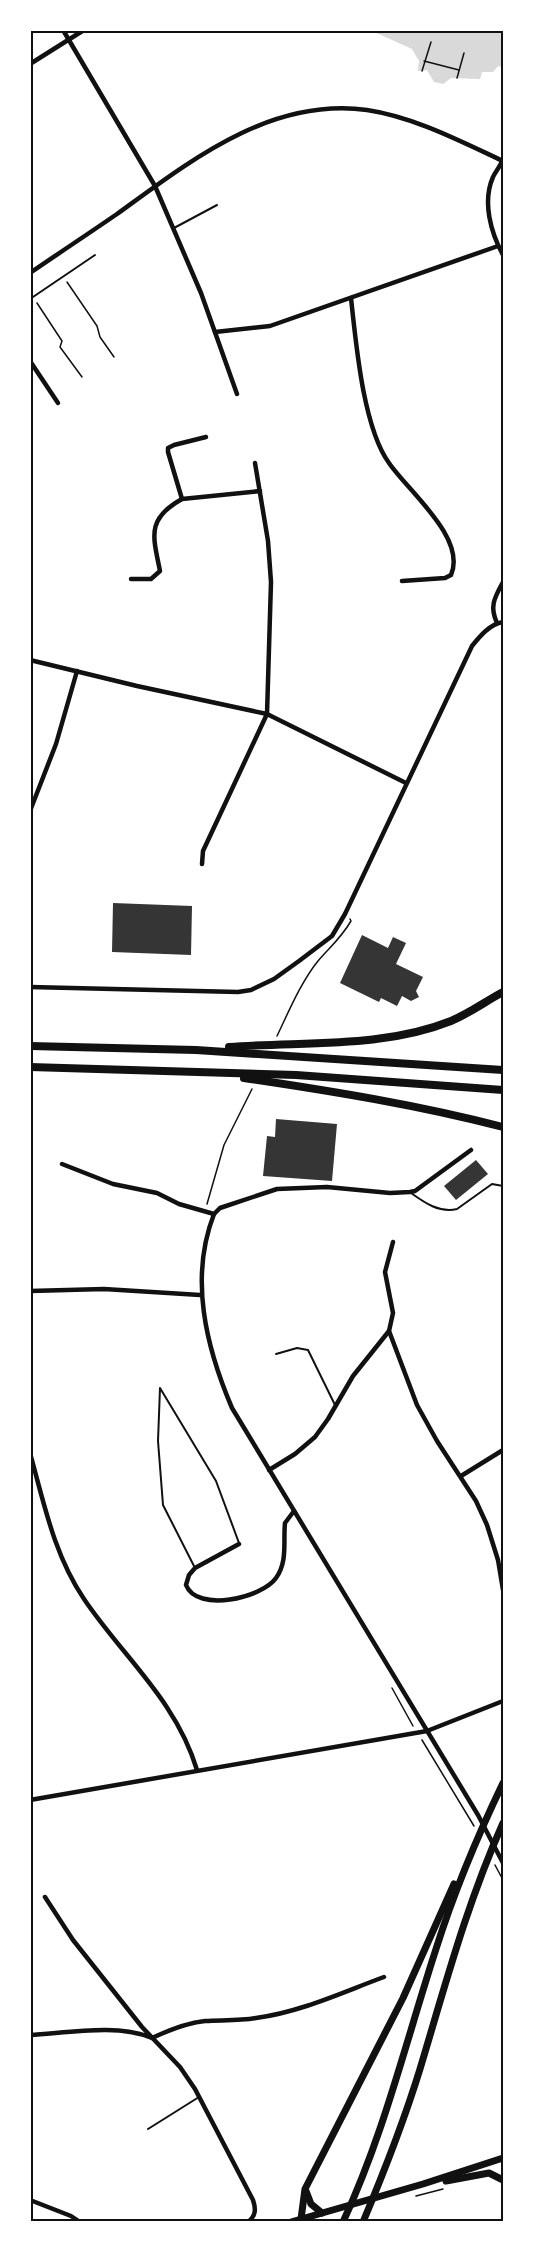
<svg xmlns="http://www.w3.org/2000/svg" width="533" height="2252" viewBox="0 0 533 2252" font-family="Literata,serif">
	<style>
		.water { fill: #d9d9d9 }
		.building { fill: #353535 }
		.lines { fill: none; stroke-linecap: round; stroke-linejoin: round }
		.path { stroke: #111; stroke-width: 1.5 }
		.service { stroke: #111; stroke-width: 2 }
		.minor { stroke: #111; stroke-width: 4.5 }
		.secondary { stroke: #111; stroke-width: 7 }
		.motorway { stroke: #111; stroke-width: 8 }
		.neatline { fill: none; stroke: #111; stroke-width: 2 }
	</style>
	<rect width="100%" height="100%" fill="#fff"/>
	<polygon class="water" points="370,30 503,30 503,67 498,66 493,72 482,72 480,79 451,78 443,84 434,82 427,70 418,71 419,61 412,49"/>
	<g class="building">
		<polygon points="113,903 192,906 191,955 112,952"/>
		<polygon points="362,935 388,948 393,937 406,943 396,964 423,977 416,991 419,997 411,1001 402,996 397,1006 381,998 379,1002 340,983"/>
		<polygon points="276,1119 337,1124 332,1181 263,1176 267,1136 275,1137"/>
		<polygon points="476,1160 488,1174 456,1200 444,1186"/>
	</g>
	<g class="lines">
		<g class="path">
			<polyline points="424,61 459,70"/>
			<polyline points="422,71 431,42"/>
			<polyline points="457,78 464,53"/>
			<polyline points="67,282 97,326 100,337 114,357"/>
			<polyline points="37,303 62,341 60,347 82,377"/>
			<path d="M277,1036C289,1011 301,982 318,961C331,946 341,938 351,921L350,919"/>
			<polyline points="207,1204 224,1145 252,1089"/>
			<polyline points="392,1688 413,1726"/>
			<polyline points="422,1740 474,1826"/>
			<polyline points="495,1865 503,1880"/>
			<polyline points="416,2196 443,2189"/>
		</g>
		<g class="service">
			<polyline points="174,228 217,205"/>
			<polyline points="30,299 95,255"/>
			<path d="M411,1193C425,1203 439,1213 457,1209L492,1184L503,1186"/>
			<polyline points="276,1354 297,1348 308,1350 335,1405"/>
			<polyline points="195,1568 163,1505 158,1441 160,1388 216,1481 239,1543"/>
			<polyline points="148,2129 199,2097"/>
		</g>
		<g class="minor">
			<polyline points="63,30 155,186 201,293 237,394"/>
			<polyline points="30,64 84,30"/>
			<path d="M502,161C500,167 495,172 493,177C482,202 491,233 503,255"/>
			<path d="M30,273C59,253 88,234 117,214C190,161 270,97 367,110C414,117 460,141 503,161"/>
			<path d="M351,298C356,343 363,427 389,463C408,491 467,538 451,575L445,578L402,581"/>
			<polyline points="215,332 270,326 498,246"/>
			<polyline points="30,361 58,403"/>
			<polyline points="182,499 168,452 168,448 174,445 206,437"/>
			<path d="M131,579H151L160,571C153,536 146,519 182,499L260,491"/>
			<path d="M497,623C489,606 495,597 503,582"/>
			<polyline points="30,660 137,686 267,714 406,783"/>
			<polyline points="30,811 56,744 77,671"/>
			<polyline points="202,864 203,851 267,714 271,582 268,541 255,463"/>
			<path d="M30,987L238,992L251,990L274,979L299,961L332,936L345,914L472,646C480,636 490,624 503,622"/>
			<polyline points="62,1164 113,1184 157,1193 179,1204 214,1214 220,1208 277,1189 327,1187 390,1193 410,1192 415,1191 471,1150"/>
			<path d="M214,1214C189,1278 206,1347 232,1408L478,1815L503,1863"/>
			<polyline points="393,1242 385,1272 393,1313 389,1331 417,1405 437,1441 476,1501 487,1525 498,1560 503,1590"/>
			<polyline points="30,1291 104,1289 200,1295"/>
			<path d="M30,1453C44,1503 54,1555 84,1599C123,1657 176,1700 197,1770"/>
			<polyline points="269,1470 295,1454 315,1437 328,1419 353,1376 389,1331"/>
			<polyline points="461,1476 503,1450"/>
			<path d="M239,1544L195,1568L189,1575L186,1585C197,1613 262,1598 276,1578C288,1561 283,1542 285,1523L294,1511"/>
			<polyline points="30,1800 427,1731 503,1701"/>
			<path d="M45,1897L73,1940L142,2027L180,2067L195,2089L253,2200C256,2209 256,2216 248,2222"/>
			<path d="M30,2035C66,2033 119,2023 152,2038C169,2030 186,2023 205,2021C222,2020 239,2021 256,2018C301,2012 343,1992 384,1977"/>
			<polyline points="30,2200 71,2216 80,2222"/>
		</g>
		<g class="secondary">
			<polyline points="446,2181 489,2173 503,2180"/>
			<polyline points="306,2191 311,2204 322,2213"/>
			<polyline points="301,2219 305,2189 403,1998 454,1884"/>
			<polyline points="291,2222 423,2184 503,2158"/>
			<path d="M343,2222C384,2134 406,2041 436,1949C454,1892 477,1837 503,1783"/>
			<path d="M363,2222C384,2172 404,2121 420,2069C445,1986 467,1903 503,1823"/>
		</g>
		<g class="motorway">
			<polyline points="30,1046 196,1050 503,1070"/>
			<path d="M229,1047C302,1041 381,1049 451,1021C470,1013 486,1001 503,992"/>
			<polyline points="30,1067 296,1075 503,1090"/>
			<path d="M244,1078C332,1091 418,1105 503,1127"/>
		</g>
	</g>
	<rect width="533" height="2252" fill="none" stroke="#ffffff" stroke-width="63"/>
	<rect x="32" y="32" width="470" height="2188" class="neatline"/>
</svg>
